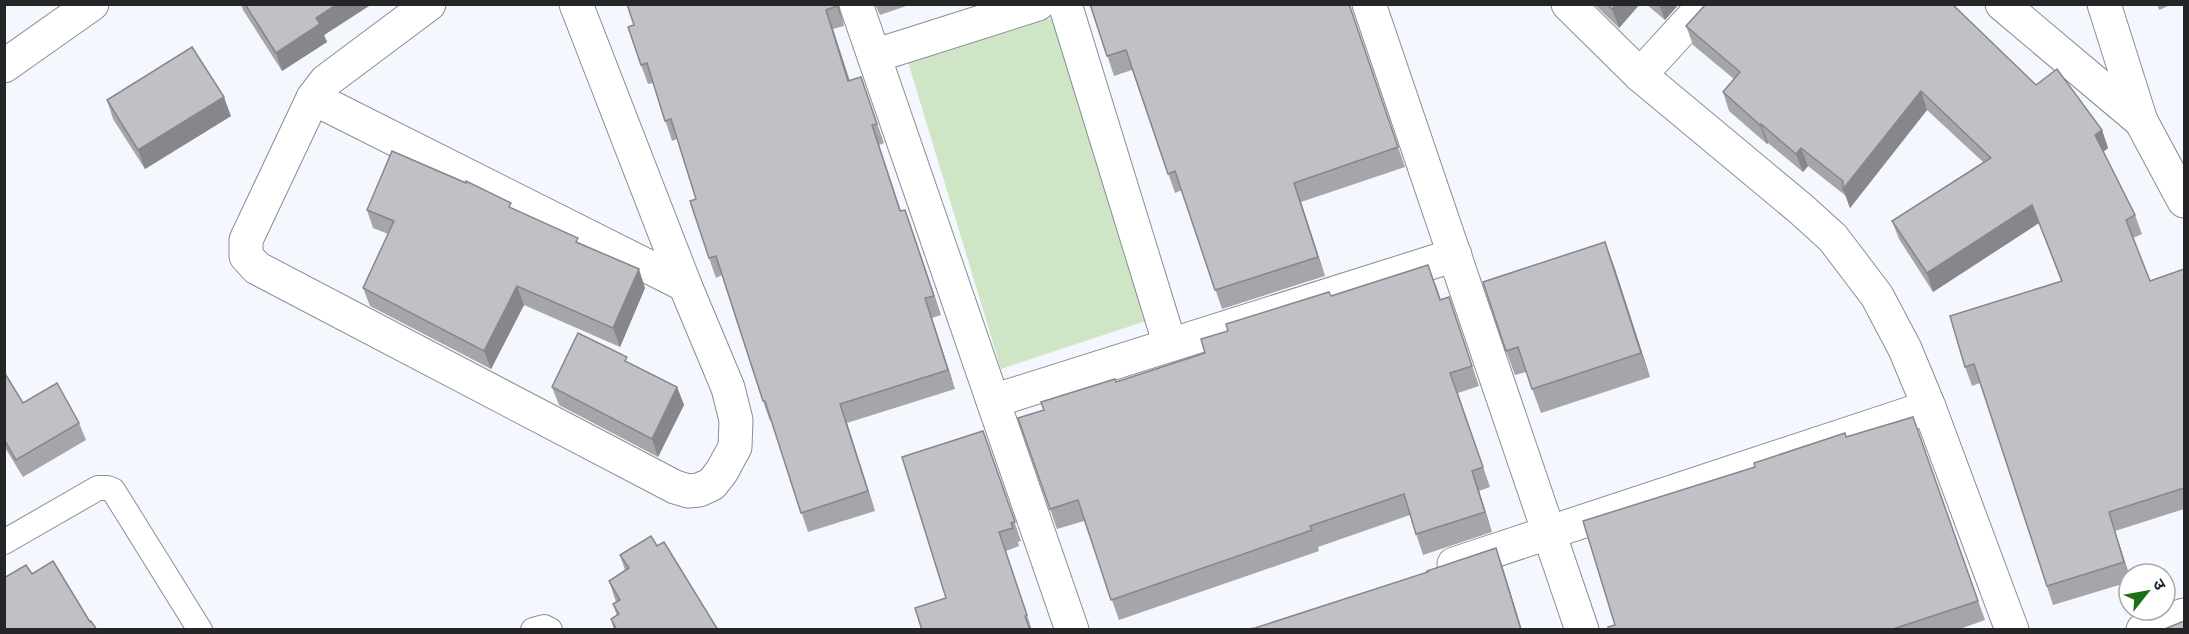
<svg xmlns="http://www.w3.org/2000/svg" width="2189" height="634" viewBox="0 0 2189 634" font-family="Overpass,'Noto Sans Devanagari',sans-serif">
	<style>
		.green { fill: #cee6c5 }
		.lines { fill: none; stroke-linecap: round; stroke-linejoin: round }
		.lane-casing { stroke: #8a8e93; stroke-width: 26 }
		.street-casing { stroke: #8a8e93; stroke-width: 35 }
		.secondary-casing { stroke: #8a8e93; stroke-width: 35 }
		.lane { stroke: #fff; stroke-width: 24 }
		.street { stroke: #fff; stroke-width: 33 }
		.secondary { stroke: #fff; stroke-width: 33 }
		.wall { fill: #a5a5aa }
		.shaded-wall { fill: #86868b }
		.building { fill: #c0c0c6; stroke: #86868b; stroke-width: 1.5 }
	</style>
	<rect width="100%" height="100%" fill="#f4f8fe"/>
	<polygon class="green" points="1053,18 1146,321 1001,369 908,62"/>
	<g class="lines">
		<g class="lane-casing">
			<g id="lane">
				<polyline points="4,542 98,488 107,488 113,490 200,630"/>
				<polyline points="533,630 544,627 550,630"/>
			</g>
		</g>
		<g class="street-casing">
			<g id="street">
				<polyline points="429,4 326,81 313,98 246,240 246,256 257,268 675,487 688,491 699,490 712,484 722,471 735,447 736,420 728,388 685,285 576,4"/>
				<polyline points="856,4 1072,630"/>
				<polyline points="1065,4 1170,345"/>
				<polyline points="1369,4 1582,630"/>
				<polyline points="1568,4 1640,75 1801,209 1833,238 1877,296 1905,349 1929,407 2012,630"/>
				<polyline points="2002,4 2141,121"/>
				<polyline points="2104,4 2141,121 2184,201"/>
				<polyline points="874,56 1038,4"/>
				<polyline points="1640,75 1705,4"/>
				<polyline points="313,98 685,285"/>
				<polyline points="993,401 1455,255"/>
				<polyline points="1454,564 1929,407"/>
				<polyline points="2143,630 2184,615"/>
			</g>
		</g>
		<g class="secondary-casing">
			<polyline id="secondary" points="4,66 92,4"/>
		</g>
		<use href="#lane" class="lane"/>
		<use href="#street" class="street"/>
		<use href="#secondary" class="secondary"/>
	</g>
	<g class="wall">
		<polygon points="241,4 372,4 324,35 327,42 282,71 243,10"/>
		<polygon points="838,4 844,26 833,29 849,81 861,77 884,143 879,145 901,211 905,210 941,315 932,318 955,389 847,423 875,511 808,532 771,420 770,421 763,401 722,275 716,278 709,258 696,199 677,139 672,141 653,83 648,84 641,65 634,25"/>
		<polygon points="875,4 912,4 880,15"/>
		<polygon points="1090,4 1351,4 1351,10 1405,167 1301,202 1325,276 1222,309 1182,190 1175,193 1132,70 1114,76"/>
		<polygon points="1594,4 1640,4 1619,28"/>
		<polygon points="1646,4 1679,4 1665,20"/>
		<polygon points="2157,4 2173,4 2159,10"/>
		<polygon points="1686,26 2036,85 2102,130 2108,148 2103,152 2135,215 2142,234 2133,238 2150,281 2184,269 2184,509 2115,531 2129,574 2129,582 2053,605 1980,383 1972,386 1965,367 2061,281 2039,223 1933,292 1899,239 1892,221 1983,162 1927,110 1850,208 1846,196 1808,166 1803,172 1768,143 1767,144 1729,111 1723,92 1734,79 1693,45"/>
		<polygon points="107,100 231,116 145,169 113,119"/>
		<polygon points="513,209 580,244 645,288 620,347 524,305 491,369 370,306 363,288 388,234 373,228 367,210"/>
		<polygon points="1614,266 1650,377 1541,413 1526,372 1515,375 1506,351"/>
		<polygon points="1436,285 1441,300 1449,297 1479,386 1458,393 1490,487 1479,491 1492,532 1423,555 1410,515 1318,547 1319,551 1119,620 1084,521 1057,529 1018,418 1044,410 1116,382 1205,353 1228,331 1331,296"/>
		<polygon points="629,363 677,387 684,405 658,457 559,405 552,387"/>
		<polygon points="4,372 23,403 79,423 86,440 23,477 4,446"/>
		<polygon points="1913,417 1985,620 1957,630 1609,630 1615,625 1755,467 1846,437"/>
		<polygon points="983,431 1021,541 1018,542 1019,546 1006,551 1032,630 922,630 946,598"/>
		<polygon points="657,546 718,630 614,630 611,619 617,616 613,604 616,602 609,581 625,570 620,555"/>
	</g>
	<g class="shaded-wall">
		<polygon points="337,4 372,4 324,35 327,42 282,71 276,53 316,18"/>
		<polygon points="836,4 838,4 844,26"/>
		<polygon points="1616,4 1640,4 1619,28 1612,9"/>
		<polygon points="1659,4 1679,4 1665,20"/>
		<polygon points="826,10 833,29 856,100 848,81"/>
		<polygon points="1921,91 1927,110 1850,208 1843,189"/>
		<polygon points="224,97 231,116 145,169 138,150"/>
		<polygon points="1761,124 1768,143 1767,144 1760,125"/>
		<polygon points="872,125 879,145 907,231 900,211"/>
		<polygon points="2102,130 2108,148 2102,153 2095,135"/>
		<polygon points="1801,148 1808,166 1803,172 1796,154"/>
		<polygon points="1294,183 1301,202 1325,276 1318,257"/>
		<polygon points="2032,205 2039,223 1933,292 1927,273"/>
		<polygon points="905,210 912,229 941,315 934,296"/>
		<polygon points="1605,242 1614,266 1650,377 1641,353"/>
		<polygon points="639,269 645,288 620,347 613,328"/>
		<polygon points="517,286 524,305 491,369 484,351"/>
		<polygon points="925,298 932,318 955,389 948,370"/>
		<polygon points="677,387 684,405 658,457 652,439"/>
		<polygon points="840,404 847,423 875,511 868,491"/>
		<polygon points="1472,471 1479,491 1492,532 1485,512"/>
		<polygon points="2109,512 2115,531 2129,575 2124,562"/>
		<polygon points="1496,548 1503,568 1522,630 1521,630"/>
	</g>
	<g class="building">
		<polygon points="245,4 337,4 316,18 320,24 276,53"/>
		<polygon points="627,4 836,4 837,6 826,10 848,81 861,77 877,124 872,125 900,211 905,210 934,296 925,298 948,370 840,404 868,491 801,513 765,401 763,401 716,256 709,258 690,201 696,199 671,119 665,121 647,63 641,65 628,27 634,25"/>
		<polygon points="1090,4 1349,4 1398,147 1294,183 1318,257 1215,290 1175,171 1168,174 1126,50 1107,56"/>
		<polygon points="1607,4 1616,4 1612,9"/>
		<polygon points="1706,4 1952,4 2036,85 2057,69 2102,130 2095,135 2135,215 2126,220 2150,281 2184,269 2184,488 2109,512 2124,562 2047,586 1974,364 1965,367 1950,316 2062,281 2032,205 1927,273 1892,221 1991,158 1921,91 1843,189 1843,181 1801,148 1796,154 1761,124 1760,125 1723,92 1740,72 1686,26"/>
		<polygon points="192,47 224,97 138,150 107,100"/>
		<polygon points="392,151 466,183 466,181 511,203 509,207 578,238 576,242 639,269 613,328 517,286 484,351 363,288 394,221 367,210"/>
		<polygon points="1605,242 1641,353 1532,389 1518,347 1506,351 1483,282"/>
		<polygon points="1428,265 1440,300 1449,297 1472,366 1450,373 1483,467 1472,471 1485,512 1416,534 1404,494 1310,526 1312,530 1111,600 1078,500 1050,509 1018,418 1044,410 1041,402 1115,379 1116,382 1205,353 1201,339 1228,331 1226,324 1329,292 1331,296"/>
		<polygon points="578,333 627,357 625,361 677,387 652,439 552,387"/>
		<polygon points="4,372 23,403 57,383 79,423 16,460 4,439"/>
		<polygon points="1913,417 1978,601 1890,630 1609,630 1608,627 1615,625 1583,521 1755,467 1754,463 1845,433 1846,437"/>
		<polygon points="983,431 1015,522 1011,523 1013,528 999,532 1027,615 1025,616 1030,630 922,630 915,608 946,598 902,457"/>
		<polygon points="651,536 657,546 664,542 718,630 617,630 611,619 619,614 613,604 620,600 609,581 629,568 620,555"/>
		<polygon points="1496,548 1521,630 1241,630 1255,628 1428,572 1427,571"/>
		<polygon points="53,561 90,622 91,621 97,630 4,630 4,578 26,565 32,574"/>
		<polygon points="2184,621 2184,630 2162,630"/>
	</g>
	<rect width="2189" height="634" fill="none" stroke="#232527" stroke-width="12"/>
	<g transform="translate(2147 592) rotate(59)"><circle r="28" fill="#ffffff" stroke="#a7a8a9" stroke-width="1.5"/>
	<path d="M0-4.5L10 22L0 15L-10 22Z" fill="#1c6f17"/>
	<text y="-9" font-size="16" font-weight="bold" text-anchor="middle" fill="#232527">उ</text>
	</g>
</svg>
